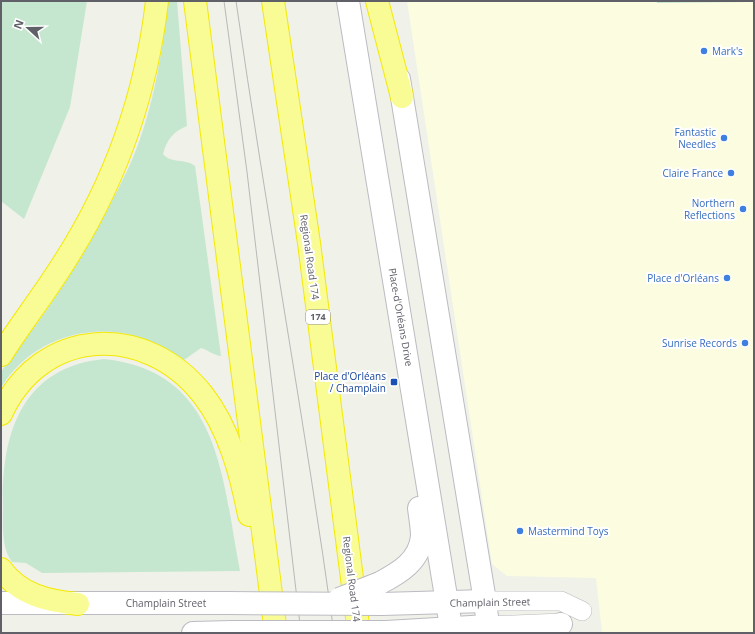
<svg xmlns="http://www.w3.org/2000/svg" width="755" height="634" viewBox="0 0 755 634" font-family="'Open Sans',sans-serif">
	<style>
		.commercial { fill: #fcfde0 }
		.green { fill: #c5e7cf }
		.lines { fill: none; stroke-linecap: round; stroke-linejoin: round }
		.minor-casing { stroke: #babac1; stroke-width: 20 }
		.secondary-casing { stroke: #bbbcc3; stroke-width: 24 }
		.motorway-casing { stroke: #f3e905; stroke-width: 24 }
		.minor { stroke: #fff; stroke-width: 19 }
		.secondary { stroke: #fff; stroke-width: 22 }
		.motorway { stroke: #f9fb95; stroke-width: 22 }
		.tram { stroke: #b8b8b9; stroke-width: 1 }
		.secondary-bridge-casing { stroke: #bbbcc3; stroke-width: 24; stroke-linecap: butt }
		.secondary-bridge { stroke: #fff; stroke-width: 22 }
		.shop-dot { fill: #3f7fe0; stroke: #fff; stroke-width: 1.5 }
		.transit-dot { fill: #1a4fb4; stroke: #fff; stroke-width: 1.5 }
		.labels { text-anchor: middle; stroke-width: 4; stroke-linejoin: round; paint-order: stroke }
		.shield { fill: #fff; stroke: #8f9095; stroke-width: 1 }
		.shield-label { font-size: 9px; font-weight: bold; fill: #5f6068 }
		.shop-label { font-size: 10px; fill: #366cbe; stroke: #fff; text-anchor: end }
		.street-label { font-size: 10px; fill: #5f6068; stroke: #fff }
		.transit-label { font-size: 10px; fill: #164399; stroke: #fff; text-anchor: end }
	</style>
	<rect width="100%" height="100%" fill="#f0f1e8"/>
	<polygon class="commercial" points="407,1 754,1 754,633 602,633 596,578 507,576 492,564"/>
	<g class="green">
		<polygon points="1,1 87,1 70,107 24,219 1,201"/>
		<path d="M168,1H177L187,126C173,132 167,139 163,154C171,164 185,158 195,166L221,356C212,355 209,350 201,348L184,360C169,351 153,341 135,336C85,322 28,342 1,388V373L3,369C17,349 34,329 48,308C78,264 105,217 128,169C152,117 162,57 168,1Z"/>
		<polygon points="657,1 750,1 750,2 657,3"/>
		<path d="M104,359C221,371 222,479 240,571L42,573L26,563L12,562C1,547 3,525 3,506C1,434 22,367 104,359Z"/>
	</g>
	<g class="lines">
		<g class="minor-casing">
			<g id="minor">
				<polyline points="485,601 561,601 582,611"/>
				<polyline points="488,626 562,623"/>
			</g>
		</g>
		<g class="secondary-casing">
			<g id="secondary">
				<polyline points="348,1 452,633"/>
				<polyline points="399,79 485,601 489,633"/>
				<path d="M380,583C399,573 420,561 422,536C422,527 420,517 419,508"/>
				<polyline points="1,603 228,603"/>
				<polyline points="382,604 485,601"/>
				<polyline points="386,632 488,626"/>
				<polyline points="193,633 232,632"/>
				<polyline points="543,633 561,624"/>
			</g>
		</g>
		<g class="motorway-casing">
			<g id="motorway">
				<polyline points="195,1 276,633"/>
				<polyline points="273,1 309,243 359,633"/>
				<polyline points="377,1 402,97"/>
				<path d="M1,355C20,325 42,297 61,267C114,186 146,97 157,1"/>
				<path d="M1,414C41,326 146,322 203,395C229,428 241,474 249,515"/>
				<path d="M1,569C20,595 47,601 78,604"/>
			</g>
		</g>
		<use href="#minor" class="minor"/>
		<use href="#secondary" class="secondary"/>
		<use href="#motorway" class="motorway"/>
		<g class="tram">
			<polyline points="224,1 247,172 301,633"/>
			<path d="M236,1C266,212 305,422 334,633"/>
		</g>
		<g class="secondary-bridge-casing">
			<g id="secondary-bridge">
				<polyline points="339,599 380,583"/>
				<polyline points="228,603 382,604"/>
				<polyline points="232,632 386,632"/>
			</g>
		</g>
		<use href="#secondary-bridge" class="secondary-bridge"/>
	</g>
	<g class="shop-dot">
		<circle cx="704" cy="51" r="4"/>
		<circle cx="724" cy="138" r="4"/>
		<circle cx="731" cy="173" r="4"/>
		<circle cx="743" cy="209" r="4"/>
		<circle cx="727" cy="278" r="4"/>
		<circle cx="745" cy="343" r="4"/>
		<circle cx="520" cy="531" r="4"/>
	</g>
	<rect class="transit-dot" x="390" y="378" width="8" height="8" rx="2"/>
	<g class="labels">
		<rect class="shield" x="306" y="310" width="24" height="14" rx="3"/>
		<g class="shield-label">
			<text x="318" y="320">174</text>
		</g>
		<g class="shop-label">
			<text x="712" y="55" text-anchor="start">Mark's</text>
			<text x="716" y="136">Fantastic<tspan x="716" dy="12">Needles</tspan></text>
			<text x="723" y="177">Claire France</text>
			<text x="735" y="207">Northern<tspan x="735" dy="12">Reflections</tspan></text>
			<text x="719" y="282">Place d'Orléans</text>
			<text x="737" y="347">Sunrise Records</text>
			<text x="528" y="535" text-anchor="start">Mastermind Toys</text>
		</g>
		<g class="street-label">
			<text transform="translate(310 257) rotate(82)" y="4">Regional Road 174</text>
			<text transform="translate(401 317) rotate(80)" y="4">Place-d'Orléans Drive</text>
			<text transform="translate(352 579) rotate(83)" y="4">Regional Road 174</text>
			<text transform="translate(490 602) rotate(-1)" y="4">Champlain Street</text>
			<text x="166" y="607">Champlain Street</text>
		</g>
		<g class="transit-label">
			<text x="386" y="380">Place d'Orléans<tspan x="386" dy="12">/ Champlain</tspan></text>
		</g>
	</g>
	<rect width="755" height="634" fill="none" stroke="#5f6068" stroke-width="4"/>
	<g transform="translate(28 28) rotate(291)" stroke="#ffffff" stroke-width="3" paint-order="stroke">
	<path d="M0-3L7 15L0 10L-7 15Z" fill="#5f6068"/>
	<text y="-6" font-size="11" font-weight="bold" text-anchor="middle" fill="#5f6068">N</text>
	</g>
</svg>
